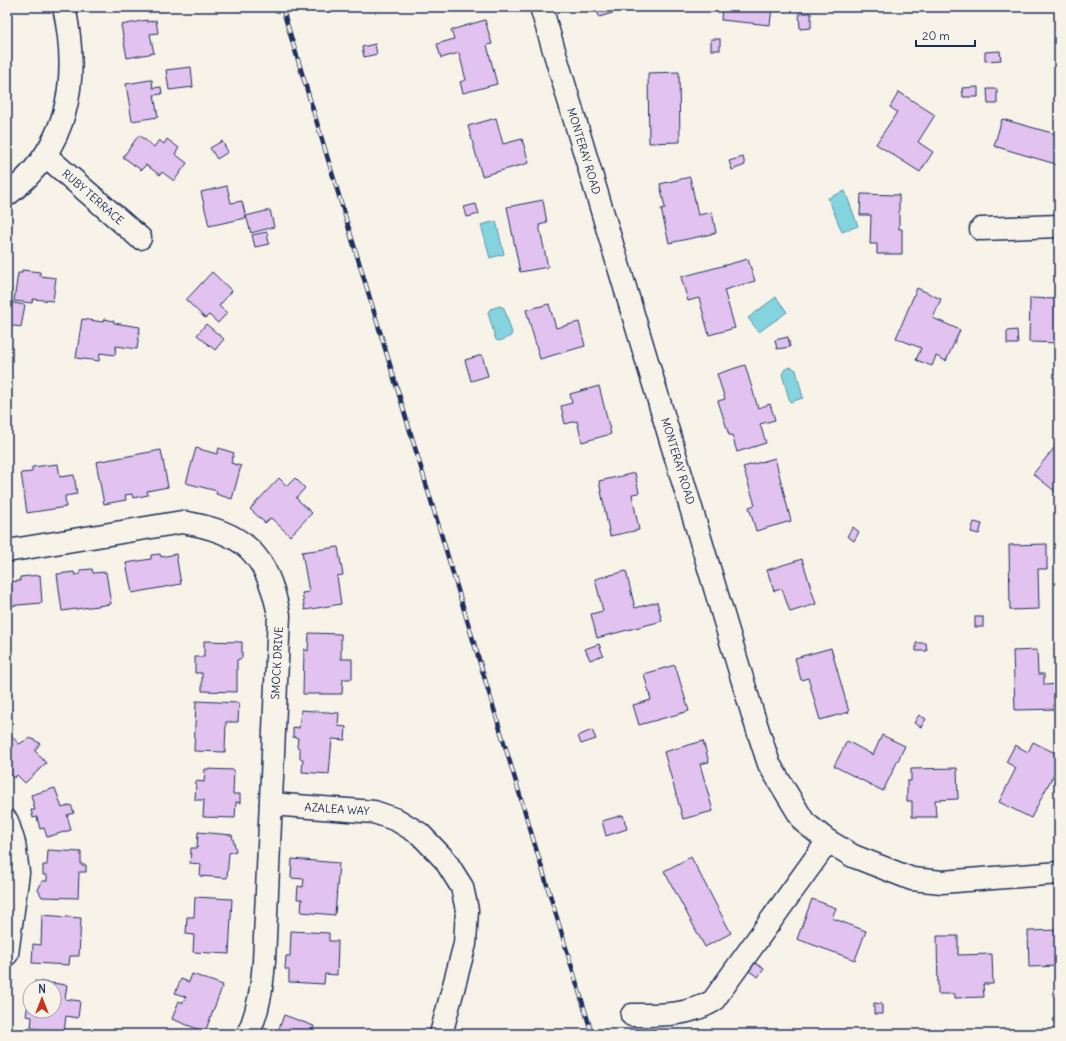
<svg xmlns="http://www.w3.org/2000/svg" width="1066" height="1041" viewBox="0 0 1066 1041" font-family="Delius,sans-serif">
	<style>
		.water { fill: #84d4df; stroke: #5a92ab }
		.building { fill: #e2c2ee; stroke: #1b2f5e }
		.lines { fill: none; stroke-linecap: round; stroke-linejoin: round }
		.minor-casing { stroke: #1b2f5e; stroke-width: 25 }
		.minor { stroke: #f7f3e8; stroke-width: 22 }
		.rail-casing { stroke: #1b2f5e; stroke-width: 4.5 }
		.rail { stroke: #f7f3e8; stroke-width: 3; stroke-dasharray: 9; stroke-linecap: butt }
		.labels { text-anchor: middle; stroke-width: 3; stroke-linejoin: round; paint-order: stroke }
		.street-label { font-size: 11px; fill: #1b2f5e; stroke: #f7f3e8 }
	</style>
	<rect width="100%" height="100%" fill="#f7f3e8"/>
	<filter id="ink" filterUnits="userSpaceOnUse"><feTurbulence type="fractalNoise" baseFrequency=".025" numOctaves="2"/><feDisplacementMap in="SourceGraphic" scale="8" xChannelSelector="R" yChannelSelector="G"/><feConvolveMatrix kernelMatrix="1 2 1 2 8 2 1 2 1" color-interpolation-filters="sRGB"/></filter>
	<g filter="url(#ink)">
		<g class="water">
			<polygon points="845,191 858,226 842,232 828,198"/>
			<polygon points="496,221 504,254 490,258 481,225"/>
			<polygon points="776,297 787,312 759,332 748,318"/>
			<polygon points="500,306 504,308 512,333 510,337 499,341 496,340 488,313 490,309"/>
			<polygon points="791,367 796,370 803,398 790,402 782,374 785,369"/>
		</g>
		<g class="building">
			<polygon points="596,7 633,7 599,17"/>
			<polygon points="722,7 772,7 770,25 721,20"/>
			<polygon points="799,13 811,13 811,28 800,29"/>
			<polygon points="147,20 147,22 156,20 158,33 150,34 154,53 127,58 121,25"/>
			<polygon points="485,20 492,44 487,45 497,84 463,93 460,82 466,80 459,53 441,58 437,44 454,39 451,30"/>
			<rect x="711" y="39" width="9" height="11"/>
			<polygon points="375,44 377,54 364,57 362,47"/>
			<polygon points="1000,51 1001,60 985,61 985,52"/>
			<polygon points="191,67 193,87 169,90 166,70"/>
			<polygon points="679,72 680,142 649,143 648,73"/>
			<polygon points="150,80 152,80 153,88 161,87 162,94 154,95 158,117 132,121 126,84"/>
			<polygon points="978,87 978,97 963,97 962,88"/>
			<polygon points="987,89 997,89 997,104 988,104"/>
			<polygon points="899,92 935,115 918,142 933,152 920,172 876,144 897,112 890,107"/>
			<polygon points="496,118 503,144 522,139 529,163 482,176 468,126"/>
			<polygon points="1002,119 1059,135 1059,165 994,146"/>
			<polygon points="139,135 154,147 159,140 164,144 167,139 179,148 175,154 187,163 174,181 162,172 160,175 146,165 141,170 123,157"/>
			<polygon points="222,141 228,152 217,159 210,148"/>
			<polygon points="743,157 745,165 732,170 729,161"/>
			<polygon points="690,177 698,215 712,212 716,233 669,243 661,209 665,208 660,184"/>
			<polygon points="227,186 231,203 242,201 246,218 209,226 201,192"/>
			<polygon points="861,194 899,195 899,229 902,229 902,254 877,254 877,244 870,244 871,215 860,215"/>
			<polygon points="543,200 547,223 539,225 548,267 520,272 507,207"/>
			<polygon points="476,204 479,214 467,217 464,207"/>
			<polygon points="270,210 274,227 251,233 246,216"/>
			<polygon points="267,232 269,244 255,247 252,235"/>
			<polygon points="748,259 755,281 724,290 735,328 709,335 699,298 688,301 681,277"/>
			<polygon points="22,270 40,272 40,276 56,278 53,301 33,299 32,303 14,301 18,273 22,273"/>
			<polygon points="212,272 232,291 219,306 227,313 218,323 209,315 205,318 186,300"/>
			<polygon points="917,288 941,299 933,318 960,330 946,361 936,356 932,366 916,360 921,348 896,338"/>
			<polygon points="7,290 11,290 9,302 25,305 21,327 7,325"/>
			<polygon points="1030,298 1056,299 1056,316 1059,316 1059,343 1029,342"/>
			<polygon points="549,304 556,328 579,322 585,346 540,359 526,310"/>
			<polygon points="82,319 103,322 104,319 114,321 114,323 140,327 137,349 116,346 115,355 100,353 99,361 76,358"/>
			<polygon points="206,324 224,339 215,350 197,335"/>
			<polygon points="1017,330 1018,344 1007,344 1007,331"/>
			<polygon points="788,337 790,347 777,349 775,340"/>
			<polygon points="482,355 488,376 471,381 465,360"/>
			<polygon points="745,365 758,408 770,404 775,420 760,424 766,443 737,452 732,435 729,435 718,401 725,399 717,374"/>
			<polygon points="599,386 611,434 582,442 577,421 565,424 561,406 572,403 570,394"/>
			<polygon points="1059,442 1059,489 1056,492 1033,474"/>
			<polygon points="196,448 217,454 219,448 234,453 231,463 241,466 232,499 216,494 217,491 186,483"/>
			<polygon points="161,450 168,487 147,491 148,495 133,498 132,494 125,495 126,500 104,504 96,462"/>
			<polygon points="775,458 791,521 756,531 749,507 755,505 743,467"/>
			<polygon points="58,464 60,477 74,475 77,494 65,496 66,507 27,513 21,473 32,472 32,467"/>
			<polygon points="635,473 639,493 632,494 639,530 610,536 599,481"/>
			<polygon points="279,478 287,486 295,478 305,488 296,498 312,513 290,536 271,518 265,523 250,509"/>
			<polygon points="7,485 9,509 7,509"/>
			<polygon points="974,522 982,524 979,534 971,532"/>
			<polygon points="853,527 859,532 854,541 847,536"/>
			<polygon points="1047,544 1047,569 1038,569 1039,609 1010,610 1009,545"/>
			<polygon points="338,547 343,575 337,576 341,604 305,610 302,593 309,592 302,552"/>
			<polygon points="160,554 161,557 176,554 181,584 132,593 126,563 151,559 151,555"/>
			<polygon points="802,559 816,604 790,612 782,589 774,591 767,570"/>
			<polygon points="92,569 93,573 106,572 111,604 62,611 57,574 74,572 75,575 80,574 80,570"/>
			<polygon points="626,571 635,608 657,602 662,621 597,638 591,614 603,611 595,579"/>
			<polygon points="40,575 42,603 7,606 7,582 20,581 20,577"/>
			<rect x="975" y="617" width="8" height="10"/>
			<polygon points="309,633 341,634 341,659 352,659 352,679 343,679 342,694 303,694 304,649 308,651"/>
			<polygon points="204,641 242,642 242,658 237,660 237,692 202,691 202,673 195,673 195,657 204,657"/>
			<polygon points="916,643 926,643 927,651 916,651"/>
			<polygon points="599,644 603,655 590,660 585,649"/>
			<polygon points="831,648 849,712 820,720 808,678 801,680 795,658"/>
			<polygon points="1037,650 1038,674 1044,674 1044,685 1059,684 1059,709 1015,710 1013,651"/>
			<polygon points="675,665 689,711 639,725 633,705 651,700 644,674"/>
			<polygon points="196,701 239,703 238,722 226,722 225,752 194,751"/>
			<polygon points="301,710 339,713 338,726 346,727 345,740 332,739 329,774 302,772 303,759 300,759 300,749 297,747 298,738 293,737 293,727 299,728"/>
			<polygon points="919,715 926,719 921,727 914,723"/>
			<polygon points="592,730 596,739 581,744 578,736"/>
			<polygon points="7,731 19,744 30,738 40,743 35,751 46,763 25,783 17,775 14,778 7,770"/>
			<polygon points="882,735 905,746 883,791 834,766 847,741 873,755"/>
			<polygon points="703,741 709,762 700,764 713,811 683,819 664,752"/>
			<polygon points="1033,742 1059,755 1059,764 1031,818 999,802 1016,768 1006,762 1015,745 1028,752"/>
			<polygon points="957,768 958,799 935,800 936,817 912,817 912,801 907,801 907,781 911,781 911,769"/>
			<polygon points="205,769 234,770 233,794 240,794 240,803 236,802 235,818 203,817 204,800 195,800 196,781 204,782"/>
			<polygon points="55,788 62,808 71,805 74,813 67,815 71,830 47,837 44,828 40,829 37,817 33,818 31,810 35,810 31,795"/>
			<polygon points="623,815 627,829 606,836 602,821"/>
			<polygon points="198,832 232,835 236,851 229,853 227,878 200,876 201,864 190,863 191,848 197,848"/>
			<polygon points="48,850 81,852 81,865 86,865 86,872 79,872 78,898 42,897 38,890 42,881 47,881 47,875 43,875 43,865 47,865"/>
			<polygon points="691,857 731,933 705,947 664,871"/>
			<polygon points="292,859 339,863 335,915 301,912 302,899 297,899 298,886 303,887 304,879 291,878"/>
			<polygon points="195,897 232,899 229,954 193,952 194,935 186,934 187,917 194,917"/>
			<polygon points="812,899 836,908 832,918 866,931 855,960 797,939"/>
			<polygon points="42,915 81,918 79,956 70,956 69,965 32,963 33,944 41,945"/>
			<polygon points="1059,930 1059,966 1029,967 1028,931"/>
			<polygon points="291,931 329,933 329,941 338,941 337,975 325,974 324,984 289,982 289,970 285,969 286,956 290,956"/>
			<polygon points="937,936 958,936 958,955 992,954 993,984 983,984 984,997 955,998 955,994 938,994"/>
			<polygon points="755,963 764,969 758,977 749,971"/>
			<polygon points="192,974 223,985 205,1032 172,1019 179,1001 183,1003 186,997 175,993 181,979 189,982"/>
			<polygon points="35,981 67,985 65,999 80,1001 78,1018 66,1016 64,1032 31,1028 32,1017 26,1016 30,991 30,1011 54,1011 54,987 34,987"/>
			<polygon points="874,1003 882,1004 882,1014 874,1014"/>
			<polygon points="284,1015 314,1026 311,1034 277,1034"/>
		</g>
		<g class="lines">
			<g class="minor-casing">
				<g id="minor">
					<polyline points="541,7 753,715 769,764 804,822 828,841 853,856 912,879 942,882 1059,873"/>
					<polyline points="46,156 140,238"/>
					<path d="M7,195C69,148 80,80 64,7"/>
					<polyline points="981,229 1059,226"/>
					<path d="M7,551L182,522C244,532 267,553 279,615L264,961C262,987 259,1010 248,1034"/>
					<polyline points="271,804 374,812 397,820 420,834 445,860 462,887 467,910 465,944 441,1034"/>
					<polyline points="7,821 14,843 18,873 7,954"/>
					<path d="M632,1015C661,1015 687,1016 713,1001L828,841"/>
				</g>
			</g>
			<use href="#minor" class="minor"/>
			<g class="rail-casing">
				<polyline id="rail" points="282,7 592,1034"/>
			</g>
			<use href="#rail" class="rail"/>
		</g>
	</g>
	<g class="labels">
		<g class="street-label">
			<text transform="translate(584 151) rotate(73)" y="4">MONTERAY ROAD</text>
			<text transform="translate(93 197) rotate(41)" y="4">RUBY TERRACE</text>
			<text transform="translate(678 461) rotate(73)" y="4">MONTERAY ROAD</text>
			<text transform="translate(277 663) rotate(-87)" y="4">SMOCK DRIVE</text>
			<text transform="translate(337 809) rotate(4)" y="4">AZALEA WAY</text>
		</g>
	</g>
	<rect width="1066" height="1041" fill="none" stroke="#f7f3e8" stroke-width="24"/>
	<rect x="12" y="12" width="1042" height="1017" fill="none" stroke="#1b2f5e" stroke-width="1.5" filter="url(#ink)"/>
	<g transform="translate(42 999)"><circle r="19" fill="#f7f3e8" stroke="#9fa5b1"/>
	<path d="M0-3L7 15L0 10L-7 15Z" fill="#c8321e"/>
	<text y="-6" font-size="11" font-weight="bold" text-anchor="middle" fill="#1b2f5e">N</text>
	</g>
	<path d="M916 40v6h59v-6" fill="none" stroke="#1b2f5e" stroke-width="2"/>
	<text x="922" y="40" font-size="12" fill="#1b2f5e" stroke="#f7f3e8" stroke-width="3" paint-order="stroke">20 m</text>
</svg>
